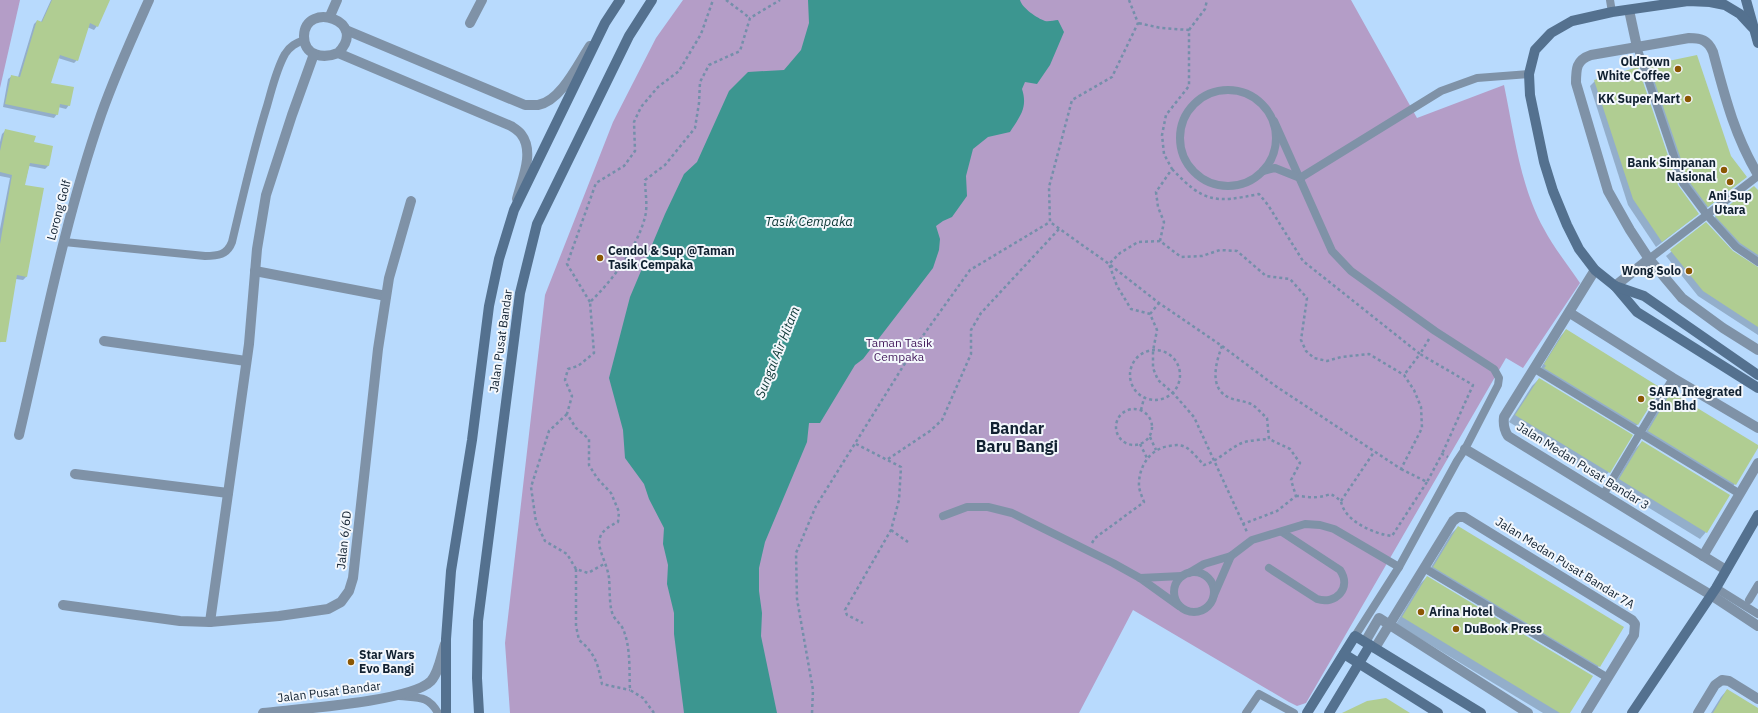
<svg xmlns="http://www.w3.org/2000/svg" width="1758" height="713" viewBox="0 0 1758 713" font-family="'IBM Plex Sans',sans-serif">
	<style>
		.green { fill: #b49dc7 }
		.water { fill: #3c9690 }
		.shadow { fill: #0003 }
		.building { fill: #b0cd92 }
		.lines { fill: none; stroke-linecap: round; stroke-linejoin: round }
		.path { stroke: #748faa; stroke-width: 2.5; stroke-dasharray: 3 3; stroke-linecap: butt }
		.lane { stroke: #7f92a7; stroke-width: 8 }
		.street { stroke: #7f92a7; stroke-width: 10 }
		.secondary { stroke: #54718f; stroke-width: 10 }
		.poi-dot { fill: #8b5703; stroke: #f3f7fc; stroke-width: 1.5 }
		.labels { text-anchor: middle; stroke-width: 4; stroke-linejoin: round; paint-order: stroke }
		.poi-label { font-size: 12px; font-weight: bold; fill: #112131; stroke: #f3f7fc; text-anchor: start }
		.street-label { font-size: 12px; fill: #112131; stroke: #f3f7fc }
		.park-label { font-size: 12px; fill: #42195b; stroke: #f3f7fc }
		.water-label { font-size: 13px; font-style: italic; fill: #0b3634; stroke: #f3f7fc }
		.district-label { font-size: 16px; font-weight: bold; fill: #112131; stroke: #f3f7fc }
	</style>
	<rect width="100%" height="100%" fill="#b8dafd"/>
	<g class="green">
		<polygon points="0,0 20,0 0,88"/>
		<path d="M683,0H1351L1417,118L1504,85C1514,133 1520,186 1544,229C1554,248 1568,265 1580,283L1523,368L1506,358L1306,703L1297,706L1289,702L1133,610L1079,713H510L505,643L545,295L613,122L656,38Z"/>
	</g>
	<path class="water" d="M808,0H1020C1022,8 1037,18 1045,21C1049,22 1054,20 1058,20L1064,32L1050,65L1037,84L1025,82L1022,89C1028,108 1020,116 1010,132L988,137L973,149L966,176L967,196L952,217L943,221L936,226L940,239L939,250L933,268L863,359L855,365L820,423H809L807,442L765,542L759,568V591L762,613L761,636L777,713H684L674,634V613L667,584L668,565L663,544L664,528L649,499L644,484L625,458L623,430L609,378L630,297L665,214L684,174L697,162L729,91L748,72L784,70L801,50L809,23Z"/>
	<g class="shadow">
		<polygon points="51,0 109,0 97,26 94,30 87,27 77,60 74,63 58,58 50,84 69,105 66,109 58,107 57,114 54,118 3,107 8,79 12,76 18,77 34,24 37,21 41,22"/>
		<polygon points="1649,66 1730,156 1746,177 1703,211 1683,186 1644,71"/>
		<polygon points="1595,81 1698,214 1656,247 1628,205 1590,86"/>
		<polygon points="5,131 33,143 52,147 48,166 45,169 29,166 24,186 26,277 23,280 16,279 0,343 0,229 10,178 0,176 0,142 2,134"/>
		<polygon points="1758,191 1758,266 1711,221 1716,216"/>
		<polygon points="1706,224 1732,252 1758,268 1758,335 1698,296 1666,256"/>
		<polygon points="1566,330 1659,388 1637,425 1631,431 1539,371 1560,337"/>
		<polygon points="1539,379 1609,472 1602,479 1509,422 1532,386"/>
		<polygon points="1671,394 1735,484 1728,491 1642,438 1664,400"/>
		<polygon points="1642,442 1706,532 1700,539 1613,486 1635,449"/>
		<polygon points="1458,527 1599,666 1592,673 1427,574 1451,534"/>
		<polygon points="1427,577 1569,713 1543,713 1396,624 1420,584"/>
		<polygon points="1727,690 1758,709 1758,713 1711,713 1721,697"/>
	</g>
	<g class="building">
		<polygon points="52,0 110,0 98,27 90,23 78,61 60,55 51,83 74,87 70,106 60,104 58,115 5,104 11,75 20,77 37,20 42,22"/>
		<polygon points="1697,55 1731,156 1747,177 1708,207 1688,180 1649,65"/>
		<polygon points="1638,67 1678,185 1699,214 1662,242 1633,199 1594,80"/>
		<polygon points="5,129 36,136 34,142 53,146 49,166 30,163 25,185 44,188 27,277 17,275 6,342 0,342 0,244 12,175 0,172 0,151"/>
		<polygon points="1754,186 1758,190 1758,255 1740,243 1715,216"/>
		<polygon points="1706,222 1733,251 1758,267 1758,327 1703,291 1670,250"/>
		<polygon points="1566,329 1661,388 1638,425 1544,368 1546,366 1544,364"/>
		<polygon points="1539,378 1633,435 1610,473 1515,415"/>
		<polygon points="1671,392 1758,445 1758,448 1736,485 1648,431"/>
		<polygon points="1642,441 1730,495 1707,533 1619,479"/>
		<polygon points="1458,526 1624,627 1600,667 1433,567"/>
		<polygon points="1427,576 1593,676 1570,713 1560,713 1402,617"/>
		<polygon points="1727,689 1758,708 1758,713 1713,713"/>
		<polygon points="1386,698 1410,713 1342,713 1367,701"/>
	</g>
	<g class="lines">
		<g class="path">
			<polyline points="726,0 750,18"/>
			<polyline points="1129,0 1138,23 1112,77 1072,100 1049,187 1050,222 1109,264 1159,303 1222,346 1274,385 1401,469 1422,428 1421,407 1414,390 1404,375 1369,354 1341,357 1327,361 1314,358 1306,351 1301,340 1307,298 1290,279 1266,276 1237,251 1220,250 1202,256 1181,257 1160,241 1164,222 1158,207 1156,192 1172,169 1164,154 1162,135 1166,115 1189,86 1189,30 1161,28 1138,23"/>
			<polyline points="1189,30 1205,9 1207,0"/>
			<path d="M1172,169C1204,203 1215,203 1259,194L1268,205L1303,261L1420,354L1404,375"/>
			<polyline points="1160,241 1138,242 1120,253 1109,264 1117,286 1131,309 1150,314 1157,330 1153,351 1153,368 1158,380 1173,393 1194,417 1247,532"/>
			<polyline points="590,302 567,264 596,183 624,166 635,151 634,122 641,107 658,87 679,71 701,34 713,0"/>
			<polyline points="1150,314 1159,303"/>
			<polyline points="1429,339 1420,354 1473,385 1442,454"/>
			<path d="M1222,346C1216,362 1208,389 1230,398C1237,401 1246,401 1253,405C1258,409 1262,414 1267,418L1269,439L1290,449L1300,463L1291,480L1296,496L1277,511L1243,524"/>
			<circle cx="1155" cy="375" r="25"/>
			<circle cx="1134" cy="427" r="18"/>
			<polyline points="1141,410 1144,398"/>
			<polyline points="567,414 549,431 531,487 536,522 545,541 567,554 576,569 588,573 604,564"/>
			<polyline points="1150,437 1156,450"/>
			<polyline points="856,444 901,467 899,500 891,530 845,610 847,615 863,623"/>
			<polyline points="1140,444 1147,458"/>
			<polyline points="888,459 930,431 942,420 971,354 971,330 981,313 1059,229"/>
			<polyline points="1401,469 1427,482 1442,454 1448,457"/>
			<path d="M1296,496C1303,496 1311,498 1318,497C1332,496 1327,490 1341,501C1344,521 1374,534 1392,536L1427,482"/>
			<polyline points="1341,501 1374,452"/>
			<polyline points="891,530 908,542"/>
			<path d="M1092,543L1095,538L1144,502C1142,497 1140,492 1139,487C1138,468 1149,449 1169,446C1175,445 1181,444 1187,448C1193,452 1199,460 1204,465C1218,461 1228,449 1242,443C1250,440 1260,440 1269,439"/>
			<path d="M576,569V626L579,640C595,653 598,664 602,684L630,690"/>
			<path d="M654,713L643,698L630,690C629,671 631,647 623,629C621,624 615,620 613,615C609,607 610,588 609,578C606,554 584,537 618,522L619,512L611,493L597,478L589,465V439L576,428L567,414L572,396L565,380L568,369L578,366L594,353L590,302C612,281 637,248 645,217C648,206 645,191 645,180L665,165L695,128L699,103L700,82L709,65L740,51L750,18L780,0"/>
			<polyline points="812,713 813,690 797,599 796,553 816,506 917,344 970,270 1050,222"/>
		</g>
		<g class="lane">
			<polyline points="1610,0 1612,12"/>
			<polyline points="1637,47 1683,183 1707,215 1736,247 1758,262"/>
			<circle cx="1228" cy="138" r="48"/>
			<polyline points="1274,121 1332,251 1351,271 1435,331 1494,369 1499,378 1498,385 1465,449 1457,461 1399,567 1355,636"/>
			<polyline points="1263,171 1275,168 1300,178"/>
			<polyline points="1300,178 1441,91 1477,78 1529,74"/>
			<path d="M64,242L205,256C218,256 227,255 232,242C243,196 253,151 267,106C272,89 276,70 285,54C290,46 296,43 304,40"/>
			<polyline points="1649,259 1758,176"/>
			<polyline points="1535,369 1740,494"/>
			<polyline points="1603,495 1673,378"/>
			<polyline points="943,516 967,507 988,507 1012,513 1113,563 1140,578 1179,606"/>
			<path d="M1269,568L1317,599C1336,605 1352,588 1340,570L1282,532"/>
			<polyline points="1424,568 1608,678"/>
			<circle cx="1194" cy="592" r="20"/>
			<polyline points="1189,573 1204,564 1231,556 1252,540 1305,524 1320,525 1334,529 1399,567"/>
			<polyline points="1140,578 1182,576"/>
			<polyline points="1716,588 1758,614"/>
			<polyline points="1214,595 1231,556"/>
			<polyline points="1749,600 1758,585"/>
			<path d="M399,696C418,698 428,695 438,713"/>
			<polyline points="1246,713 1259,694 1294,713"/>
		</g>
		<g class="street">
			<polyline points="1629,10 1637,47"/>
			<polyline points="330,16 337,0"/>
			<polyline points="470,23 482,0"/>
			<path d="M346,30L525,105C529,105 534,105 538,105C561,101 578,64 590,46"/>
			<path d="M338,53C370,21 305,0 304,36C304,56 323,59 338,53L511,126C514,128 519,131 521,134C535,152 522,179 517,199"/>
			<path d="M1758,175C1734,134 1725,97 1713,52C1708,40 1701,38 1689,38L1591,55C1576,60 1576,69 1576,83L1608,191L1630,230L1649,259L1682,298L1723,328L1758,350"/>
			<path d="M1595,270L1504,417C1503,425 1504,430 1508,436L1726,570"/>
			<polyline points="255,271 386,296"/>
			<polyline points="1615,286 1649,259"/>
			<polyline points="1570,313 1673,378 1758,428"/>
			<polyline points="104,341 246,361"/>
			<path d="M19,435C44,328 65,219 101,115C115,75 132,38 149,0"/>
			<polyline points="1465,449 1711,595 1758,626"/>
			<polyline points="75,474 228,493"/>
			<polyline points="1703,556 1758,463"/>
			<polyline points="63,605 180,621 210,622 279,616 328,609 341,602 349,591 353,578 378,349 389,278 411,201"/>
			<polyline points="210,622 249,344 257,249 266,195 292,115 314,54"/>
			<polyline points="1365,642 1379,618 1528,713"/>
			<polyline points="1375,648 1453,521 1458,517 1464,517 1632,620 1635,624 1634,635 1586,713"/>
			<path d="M263,713C297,709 410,702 431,681C439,672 441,656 445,644"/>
			<polyline points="1698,713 1715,685 1722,680 1729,681 1758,699"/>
		</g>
		<g class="secondary">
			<polyline points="1746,0 1758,43"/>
			<polyline points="1752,27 1740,14 1725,5 1710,2 1688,1 1612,12 1572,21 1551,33 1535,50 1529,74 1530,95 1544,162 1553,191 1567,225 1579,249 1595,270 1615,286 1637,312 1758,388"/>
			<polyline points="1615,286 1644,296 1758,375"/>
			<polyline points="1344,654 1438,713"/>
			<polyline points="446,713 446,639 451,571 472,440 489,306 499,259 514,210 605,23 620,0"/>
			<polyline points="479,713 477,678 478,621 520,293 537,224 629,36 652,0"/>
			<polyline points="1307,713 1355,636 1481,713"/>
			<polyline points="1329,713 1370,645"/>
			<polyline points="1632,713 1716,588 1758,515"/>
		</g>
	</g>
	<g class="poi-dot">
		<circle cx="1678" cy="69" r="4"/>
		<circle cx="1688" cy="99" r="4"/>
		<circle cx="1724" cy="170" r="4"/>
		<circle cx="1730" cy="182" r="4"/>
		<circle cx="600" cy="258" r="4"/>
		<circle cx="1689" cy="271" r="4"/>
		<circle cx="1641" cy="399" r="4"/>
		<circle cx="1421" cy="612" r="4"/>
		<circle cx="1456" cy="629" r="4"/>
		<circle cx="351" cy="662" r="4"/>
	</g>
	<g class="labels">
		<g class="poi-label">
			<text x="1670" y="66" text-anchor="end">OldTown<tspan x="1670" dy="14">White Coffee</tspan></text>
			<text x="1680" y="103" text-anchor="end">KK Super Mart</text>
			<text x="1716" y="167" text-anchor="end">Bank Simpanan<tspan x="1716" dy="14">Nasional</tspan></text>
			<text x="1730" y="200" text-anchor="middle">Ani Sup<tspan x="1730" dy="14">Utara</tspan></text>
			<text x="608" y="255">Cendol &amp; Sup @Taman<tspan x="608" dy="14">Tasik Cempaka</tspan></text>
			<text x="1681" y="275" text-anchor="end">Wong Solo</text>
			<text x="1649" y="396">SAFA Integrated<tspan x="1649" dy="14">Sdn Bhd</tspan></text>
			<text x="1429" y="616">Arina Hotel</text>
			<text x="1464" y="633">DuBook Press</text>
			<text x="359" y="659">Star Wars<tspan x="359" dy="14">Evo Bangi</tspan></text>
		</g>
		<g class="street-label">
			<text transform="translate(59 210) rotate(-75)" y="4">Lorong Golf</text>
			<text transform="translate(501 341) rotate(-82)" y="4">Jalan Pusat Bandar</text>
			<text transform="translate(1583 466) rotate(32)" y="4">Jalan Medan Pusat Bandar 3</text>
			<text transform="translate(344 540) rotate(-84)" y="4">Jalan 6/6D</text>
			<text transform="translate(1565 563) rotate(32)" y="4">Jalan Medan Pusat Bandar 7A</text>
			<text transform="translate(329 692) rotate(-7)" y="4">Jalan Pusat Bandar</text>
		</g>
		<g class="park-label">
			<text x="899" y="347">Taman Tasik<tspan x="899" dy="14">Cempaka</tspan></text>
		</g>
		<g class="water-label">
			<text x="809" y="226">Tasik Cempaka</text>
			<text transform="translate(777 352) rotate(-68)" y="5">Sungai Air Hitam</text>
		</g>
		<g class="district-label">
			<text x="1017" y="434">Bandar<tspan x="1017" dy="18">Baru Bangi</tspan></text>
		</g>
	</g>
</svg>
